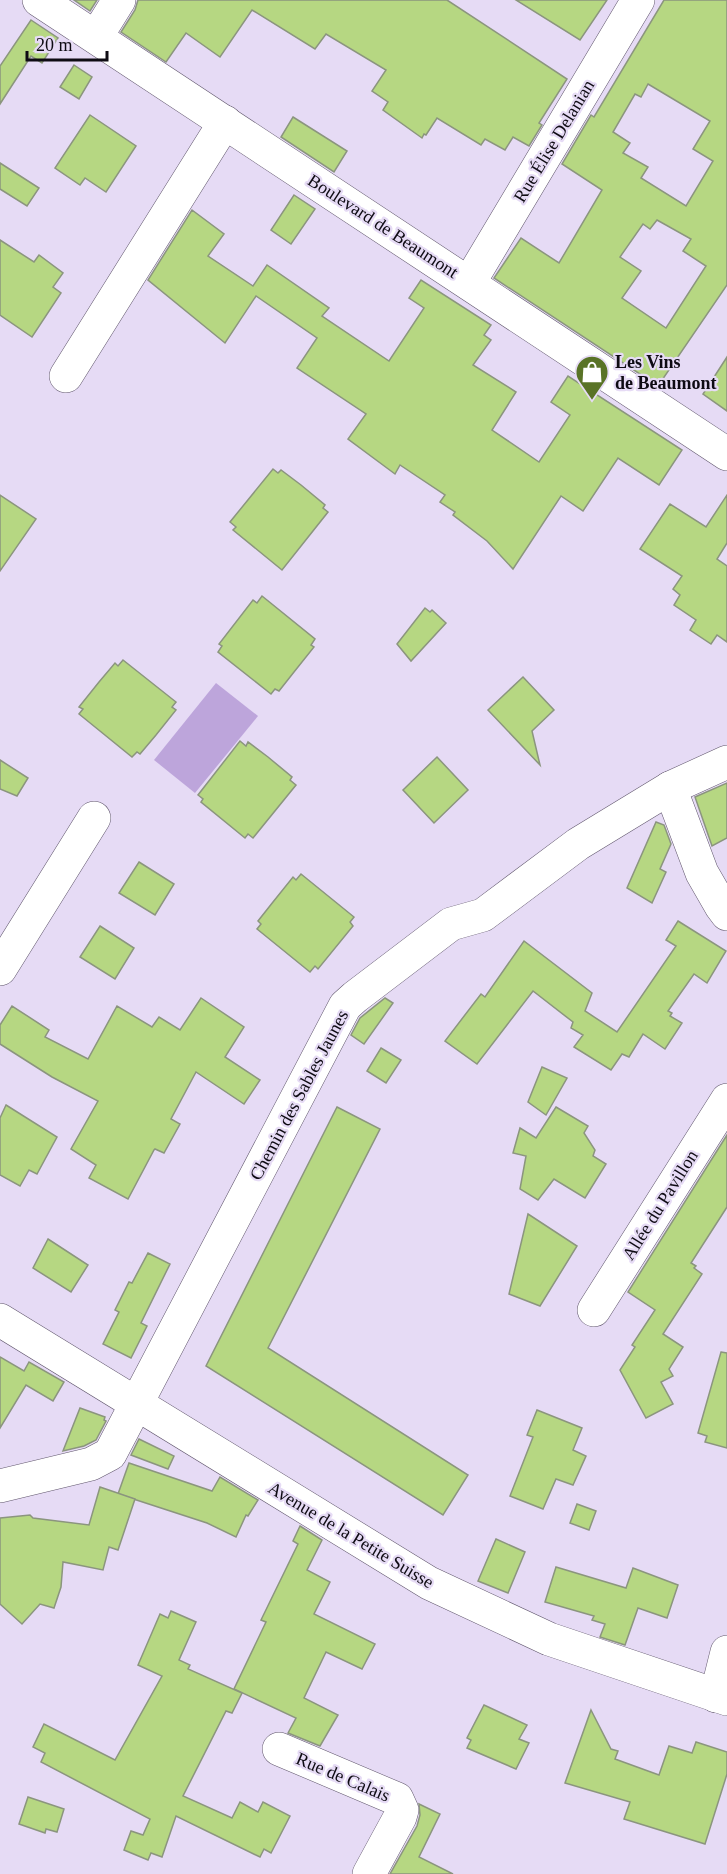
<svg xmlns="http://www.w3.org/2000/svg" width="727" height="1874" viewBox="0 0 727 1874" font-family="'Times New Roman',serif">
	<style>
		.green { fill: #bda5db }
		.building { fill: #b6d782; stroke: #8b957e; stroke-width: 1.5; fill-rule: evenodd }
		.lines { fill: none; stroke-linecap: round; stroke-linejoin: round }
		.minor-casing { stroke: #61576d; stroke-width: 34 }
		.minor { stroke: #fff; stroke-width: 33 }
		.labels { text-anchor: middle; stroke-width: 4.5; stroke-linejoin: round; paint-order: stroke }
		.street-label { font-size: 18px; fill: #0e0b13; stroke: #e6dbf5 }
		.poi-label { font-size: 18px; font-weight: bold; fill: #0e0b13; stroke: #e6dbf5; text-anchor: start }
	</style>
	<rect width="100%" height="100%" fill="#e6dbf5"/>
	<polygon class="green" points="216,683 258,716 195,793 154,760"/>
	<g class="building">
		<polygon points="74,0 97,0 90,11"/>
		<polygon points="138,0 447,0 567,79 539,123 542,125 529,146 513,137 505,150 485,139 481,145 437,118 426,135 424,134 422,138 383,110 388,102 372,91 386,70 326,34 315,49 252,10 220,57 186,33 166,62 121,32 135,10"/>
		<polygon points="516,0 607,0 580,40"/>
		<path d="M664,0H727V285L658,386L494,278L521,238L559,263L602,190L562,164L591,115L594,117ZM648,84L710,121L693,149L713,161L686,206L641,178L648,167L623,153L630,143L613,132L635,94L641,97ZM657,220L691,239L683,251L706,266L666,328L622,298L641,271L620,257L643,224L650,229Z"/>
		<polygon points="31,20 58,38 42,63 31,56 0,104 0,66"/>
		<polygon points="74,65 92,77 79,99 60,87"/>
		<polygon points="90,115 136,146 106,192 85,178 80,185 55,168"/>
		<polygon points="293,117 347,151 334,172 281,137"/>
		<polygon points="0,163 39,188 27,206 0,189"/>
		<polygon points="294,195 315,209 291,244 271,230"/>
		<polygon points="192,210 224,234 208,256 253,286 267,265 329,308 322,316 389,361 424,308 409,298 421,280 491,325 484,335 491,340 473,365 516,392 492,430 539,462 570,415 551,402 568,376 682,450 659,485 618,458 583,511 561,496 513,569 487,541 453,515 455,512 440,502 445,495 400,465 395,474 348,439 366,414 297,368 317,338 256,296 225,343 148,280"/>
		<polygon points="0,240 34,262 39,255 63,273 53,287 61,293 32,337 0,315"/>
		<polygon points="727,357 727,411 703,394"/>
		<polygon points="273,469 278,473 281,470 301,485 325,505 323,508 328,512 282,570 233,530 236,527 230,522"/>
		<polygon points="0,495 36,519 0,571"/>
		<polygon points="727,495 727,543 717,559 727,566 727,642 717,635 711,644 690,630 696,620 674,605 680,595 673,589 682,576 640,549 670,504 706,527"/>
		<polygon points="262,596 315,639 311,645 314,647 294,672 279,691 275,689 271,694 218,652 222,646 219,644 253,600 257,603"/>
		<polygon points="425,608 430,612 432,610 446,623 411,661 397,644"/>
		<polygon points="123,660 176,702 172,707 176,710 156,735 140,754 137,752 132,757 79,714 83,709 79,707 99,682 115,663 118,666"/>
		<polygon points="523,677 554,710 532,731 540,765 488,710"/>
		<polygon points="240,741 246,746 248,742 268,757 292,777 290,780 296,785 253,838 248,834 245,838 201,802 203,799 198,795"/>
		<polygon points="437,757 468,790 434,823 403,790"/>
		<polygon points="0,760 28,778 17,796 0,789"/>
		<polygon points="727,783 727,838 712,846 695,797"/>
		<polygon points="656,822 664,825 671,844 660,869 666,872 652,903 627,888"/>
		<polygon points="139,862 174,884 155,915 119,893"/>
		<polygon points="301,874 354,917 350,922 353,926 318,969 315,966 310,972 257,929 261,924 258,921 273,902 293,877 296,880"/>
		<polygon points="678,921 726,951 707,983 694,974 668,1011 672,1013 670,1016 682,1023 665,1049 643,1034 629,1057 622,1054 611,1070 574,1047 583,1035 571,1028 573,1022 533,991 477,1064 445,1041 481,994 485,997 524,941 592,993 585,1011 617,1032 676,946 666,940"/>
		<polygon points="100,926 134,948 115,979 80,957"/>
		<polygon points="201,998 244,1027 225,1057 260,1080 244,1104 196,1072 171,1119 180,1124 164,1153 155,1149 154,1150 128,1199 89,1178 96,1165 71,1149 98,1101 52,1077 0,1044 0,1025 12,1006 49,1030 45,1037 88,1059 117,1006 152,1027 159,1017 180,1030"/>
		<polygon points="385,998 393,1003 364,1044 351,1035 360,1018"/>
		<polygon points="381,1048 401,1060 386,1083 367,1071"/>
		<polygon points="542,1067 567,1078 546,1115 528,1102"/>
		<polygon points="6,1105 57,1137 37,1174 29,1170 20,1186 0,1175 0,1118"/>
		<polygon points="337,1107 380,1129 268,1348 468,1475 443,1515 206,1366"/>
		<polygon points="556,1107 588,1126 584,1133 595,1150 593,1156 606,1164 585,1198 554,1179 538,1200 520,1189 526,1156 513,1153 520,1128 536,1138"/>
		<polygon points="727,1135 727,1207 691,1263 696,1266 694,1268 702,1274 663,1334 683,1347 669,1369 673,1376 661,1382 673,1404 646,1418 620,1370 635,1347 632,1345 655,1310 628,1292"/>
		<polygon points="528,1214 577,1246 540,1306 509,1294"/>
		<polygon points="48,1239 88,1265 71,1292 33,1268"/>
		<polygon points="148,1253 170,1264 141,1323 147,1326 131,1358 103,1344 119,1312 115,1310 129,1282 132,1283"/>
		<polygon points="721,1352 727,1353 727,1448 705,1442 707,1436 698,1433"/>
		<polygon points="0,1357 24,1371 29,1362 64,1382 53,1401 26,1385 0,1428"/>
		<polygon points="80,1408 105,1417 104,1420 106,1421 96,1440 84,1446 63,1451"/>
		<polygon points="537,1410 582,1428 573,1450 586,1456 573,1485 556,1479 543,1509 510,1496 533,1437 527,1435"/>
		<polygon points="139,1439 174,1456 168,1469 131,1455"/>
		<polygon points="129,1463 212,1491 220,1477 258,1500 248,1516 246,1515 236,1537 207,1523 118,1494"/>
		<polygon points="100,1487 135,1499 118,1550 109,1547 103,1570 63,1562 61,1587 54,1608 40,1604 22,1624 0,1604 0,1518 30,1515 33,1518 89,1525"/>
		<polygon points="577,1504 596,1511 589,1530 570,1523"/>
		<polygon points="300,1526 322,1540 307,1570 330,1582 314,1614 375,1644 362,1669 326,1652 304,1698 338,1715 320,1746 288,1733 296,1718 234,1689 266,1622 261,1620 298,1544 293,1541"/>
		<polygon points="496,1539 525,1552 508,1593 478,1581"/>
		<polygon points="556,1567 626,1588 633,1568 678,1585 667,1618 638,1608 625,1645 600,1637 605,1624 592,1620 594,1616 545,1602"/>
		<polygon points="171,1611 196,1622 179,1660 190,1665 188,1669 242,1693 232,1713 226,1711 183,1796 232,1818 240,1802 258,1812 263,1802 290,1816 271,1853 264,1849 260,1857 176,1816 162,1857 151,1853 148,1860 124,1850 131,1831 143,1835 150,1819 41,1762 45,1753 33,1747 44,1724 115,1760 162,1676 138,1665 160,1614 168,1618"/>
		<polygon points="484,1705 527,1725 519,1739 529,1743 516,1769 467,1748 471,1740 467,1738"/>
		<polygon points="591,1710 611,1749 618,1751 615,1759 659,1775 669,1746 692,1753 696,1742 727,1752 727,1774 705,1844 624,1819 630,1802 565,1783"/>
		<polygon points="28,1797 64,1809 57,1832 46,1829 45,1833 19,1824"/>
		<polygon points="419,1804 440,1814 419,1857 453,1874 390,1874 417,1826 420,1815"/>
	</g>
	<g class="lines">
		<g class="minor-casing">
			<g id="minor">
				<polyline points="39,0 727,454"/>
				<polyline points="96,37 119,0"/>
				<polyline points="469,283 638,0"/>
				<polyline points="66,376 225,122"/>
				<polyline points="670,788 702,873 721,906 727,914"/>
				<polyline points="0,969 94,818"/>
				<polyline points="594,1310 727,1100"/>
				<polyline points="0,1320 429,1583 549,1639 727,1699"/>
				<polyline points="0,1486 91,1464 110,1454 345,1006 355,997 451,924 483,915 578,844 670,788 727,762"/>
				<polyline points="716,1696 727,1652"/>
				<polyline points="279,1749 397,1799 402,1810 400,1817 369,1874"/>
			</g>
		</g>
		<use href="#minor" class="minor"/>
	</g>
	<defs>
		<g id="shop-pin" transform="scale(1.725)"><path d="M0 17L-7.5 6A9.5 9.5 0 1 1 7.5 6Z" fill="#597326" stroke="#e6dbf5"/><path d="M-5-2.5h2.3a2.7 3.5 0 0 1 5.4 0H5L5.5 6h-11ZM-1.5-2.5h3a1.5 2.3 0 0 0-3 0Z" fill="#fff"/></g>
	</defs>
	<g fill-rule="evenodd">
		<use href="#shop-pin" x="592" y="372"/>
	</g>
	<g class="labels">
		<g class="street-label">
			<text transform="translate(554 141) rotate(-59)" y="6">Rue Élise Delanian</text>
			<text transform="translate(383 226) rotate(33)" y="6">Boulevard de Beaumont</text>
			<text transform="translate(299 1095) rotate(-62)" y="6">Chemin des Sables Jaunes</text>
			<text transform="translate(660 1205) rotate(-58)" y="6">Allée du Pavillon</text>
			<text transform="translate(351 1535) rotate(31)" y="6">Avenue de la Petite Suisse</text>
			<text transform="translate(343 1777) rotate(23)" y="6">Rue de Calais</text>
		</g>
		<g class="poi-label">
			<text x="615" y="368">Les Vins<tspan x="615" dy="21">de Beaumont</tspan></text>
		</g>
	</g>
	<path d="M27 51v9h80v-9" fill="none" stroke="#0e0b13" stroke-width="3"/>
	<text x="36" y="51" font-size="18" fill="#0e0b13" stroke="#e6dbf5" stroke-width="4.5" paint-order="stroke">20 m</text>
</svg>
